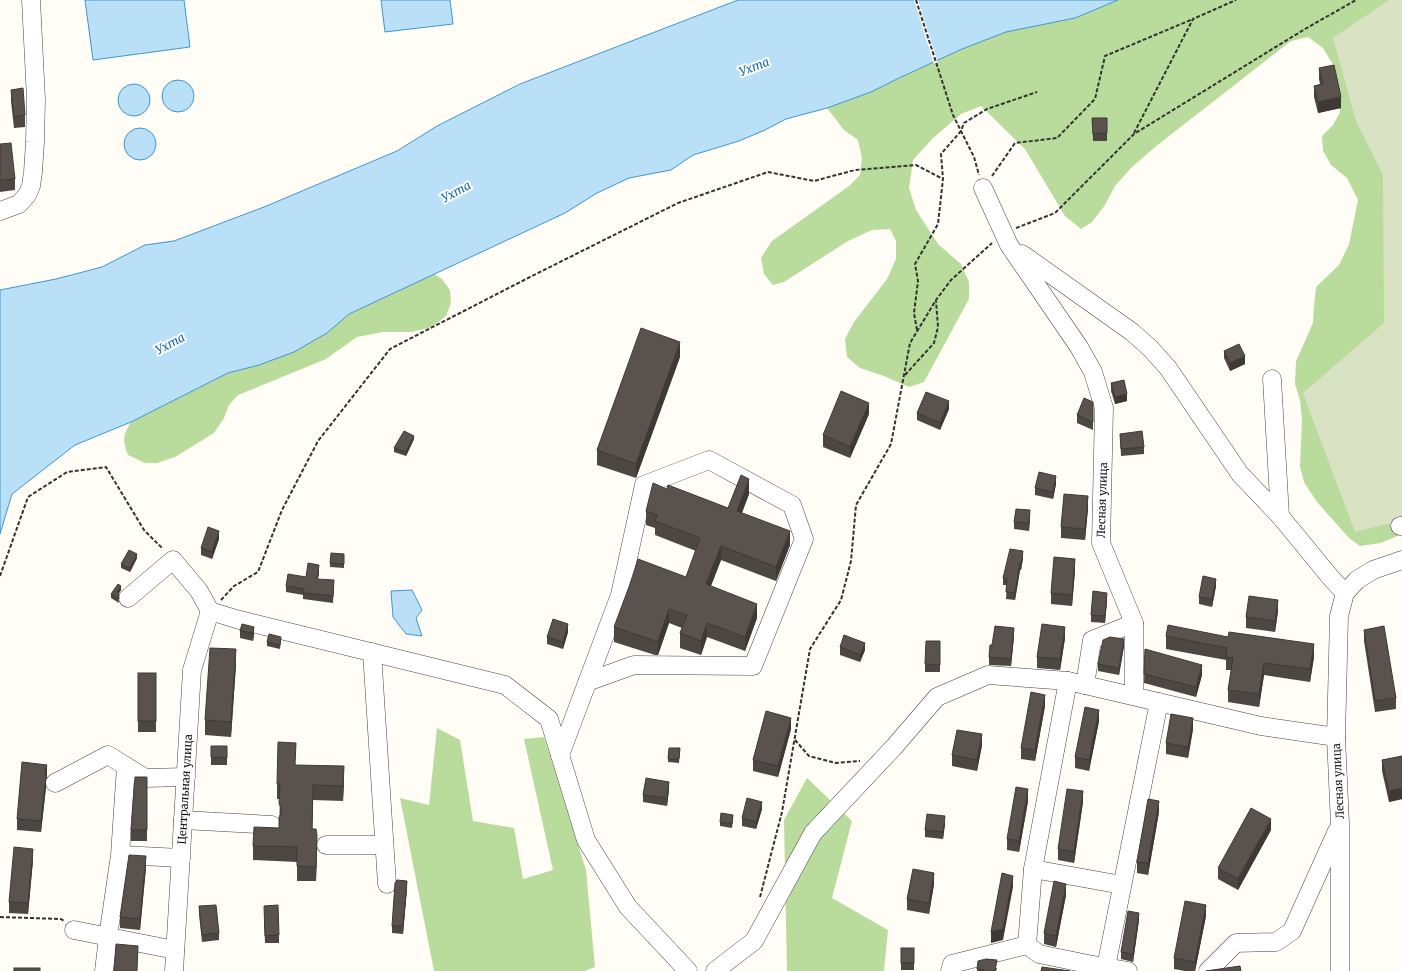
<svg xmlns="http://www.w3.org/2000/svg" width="1402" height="971" viewBox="0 0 1402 971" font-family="Merriweather,serif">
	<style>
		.forest { fill: #b9dc9c }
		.cemetery { fill: #d9e3c4 }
		.water { fill: #b9e0f7; stroke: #3f96cf }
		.pier { fill: #fffdf5 }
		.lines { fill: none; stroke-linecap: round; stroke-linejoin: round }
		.minor-casing { stroke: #444; stroke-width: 19 }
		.path { stroke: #333; stroke-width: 2; stroke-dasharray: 4 2; stroke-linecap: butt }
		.minor { stroke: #fff; stroke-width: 18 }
		.wall { fill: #4d4742 }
		.shaded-wall { fill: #3f3936 }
		.building { fill: #5a524d; stroke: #3f3936 }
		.labels { text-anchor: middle; stroke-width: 4; stroke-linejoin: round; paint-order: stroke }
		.street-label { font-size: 11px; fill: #111; stroke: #fff }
		.water-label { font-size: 12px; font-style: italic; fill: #1768a6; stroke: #fff }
	</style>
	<rect width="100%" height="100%" fill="#fffdf5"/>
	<g class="forest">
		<polygon points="1118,0 1402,0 1402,534 1381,543 1360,546 1349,538 1317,502 1304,482 1300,467 1302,420 1300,400 1295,384 1296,361 1313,323 1314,306 1316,287 1339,265 1349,244 1358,200 1347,178 1331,165 1323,151 1322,136 1333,125 1340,112 1335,68 1323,48 1308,37 1291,41 1155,147 1131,168 1115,186 1105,205 1092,222 1081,229 1065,216 1025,149 981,106 961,114 933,138 913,160 909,188 916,210 938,244 961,264 969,282 969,299 924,382 909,387 884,376 860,368 847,357 845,339 854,322 887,279 896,259 896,241 890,229 872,230 848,241 784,282 773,285 764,274 761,258 772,241 849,186 860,175 862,158 858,140 844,130 827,108 871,92 899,78 962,49 1006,32 1075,18"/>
		<path d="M434,274L442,279L450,290L451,303L446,316L432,327L411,332H383L357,337L326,359L238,395L229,405L224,418L214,433L175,457L157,463H145L128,455C122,439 123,436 131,422L228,373L259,365L327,333L349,314Z"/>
		<polygon points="437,728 460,740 473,821 514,828 523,879 553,870 524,739 544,737 586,870 595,967 585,971 434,971 400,798 429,805"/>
		<polygon points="807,778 852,821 832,898 888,930 884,971 787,971 784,820"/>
	</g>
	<polygon class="cemetery" points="1389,0 1402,0 1402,520 1355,532 1303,393 1384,323 1383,175 1356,121 1333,38"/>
	<g class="water">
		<polygon points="85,0 184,0 190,47 93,60"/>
		<polygon points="381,0 450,0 453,24 385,32"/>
		<polygon points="738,0 1118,0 1075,18 1006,32 962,49 899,78 871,92 827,108 786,119 765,130 739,141 693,155 671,170 629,178 597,193 565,213 349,314 327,333 294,352 259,365 228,373 131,422 75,445 12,494 0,534 0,290 56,279 102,267 145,245 174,241 264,207 397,151 437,126 520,84"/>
		<circle cx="178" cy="96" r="16"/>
		<circle cx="134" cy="100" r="16"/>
		<circle cx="140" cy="144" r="16"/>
		<polygon points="412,590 422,610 416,618 422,636 406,634 393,617 391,591"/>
	</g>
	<polygon class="pier" points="914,0 918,0 938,63 934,64"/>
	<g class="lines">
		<g class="minor-casing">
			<g id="minor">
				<polyline points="983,188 1009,245 1079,347 1093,372 1104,408 1101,543 1134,623 1134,696"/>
				<polyline points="0,211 19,204 27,195 31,186 33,172 35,142 36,99 31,0"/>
				<polyline points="1022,254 1132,332 1150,348 1168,368 1240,474 1280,516 1331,578 1345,593"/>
				<polyline points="1272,379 1280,516"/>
				<polyline points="1400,526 1402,526"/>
				<polyline points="128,598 173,560 199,591 210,611 236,619 505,685 549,719 586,840 628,907 688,971"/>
				<polyline points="372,652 387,884"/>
				<polyline points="1068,681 1033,869 1027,945 1039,954 1088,964 1128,971"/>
				<polyline points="1085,685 1092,640 1134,623"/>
				<polyline points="560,755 620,595 644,485 709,460 792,505 804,539 753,666 634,665 587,682"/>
				<polyline points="55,783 108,755 145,778 186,777"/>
				<polyline points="183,820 272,825"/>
				<polyline points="326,845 384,845"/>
				<polyline points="121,855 181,858"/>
				<polyline points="1033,869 1122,885"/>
				<polyline points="74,930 175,950"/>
				<polyline points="1106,967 1159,702"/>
				<polyline points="104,971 108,937 120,855 126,766"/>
				<path id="s1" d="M174,971L192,670L210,611"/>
				<polyline points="715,971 754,941 813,833 894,747 937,697 988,675 1068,681 1261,726 1336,737"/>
				<polyline points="950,971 952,964 1027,945"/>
				<polyline points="1208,971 1236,943 1276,942 1292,931 1337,831"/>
				<polyline points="1340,971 1340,824 1336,737 1339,616 1345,593 1357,580 1373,570 1402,560"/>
			</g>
		</g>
		<g class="path">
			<polyline points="916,0 953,115 974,157 979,175"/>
			<polyline points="1134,133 1193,19 1236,0"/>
			<polyline points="992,176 1015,143 1057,138 1095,99 1105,56 1193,19"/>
			<polyline points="1016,228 1055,213 1134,134 1305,29 1356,0"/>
			<polyline points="917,330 914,313 918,281 915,264 938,224 943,179 941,154 961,131 964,123 987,109 1037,92"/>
			<polyline points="905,375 934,343 938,327 936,301"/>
			<polyline points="0,576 28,497 67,472 106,467 144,530 163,549"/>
			<polyline points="221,600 234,586 258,572 282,510 318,441 390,349 530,277 678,203 768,172 814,181 855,170 916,165 943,179"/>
			<polyline points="795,740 809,756 836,763 860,761"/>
			<polyline points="760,897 782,812 810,649 841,600 851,561 856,505 891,444 910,343 936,300 951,280 992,243"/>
			<polyline points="0,917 61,919 64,921"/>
		</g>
		<use href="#minor" class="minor"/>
	</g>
	<g class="wall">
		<polygon points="1319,68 1341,108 1318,113 1314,97 1314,86 1320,84 1319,79"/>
		<polygon points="11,90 25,115 25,127 14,128 11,101"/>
		<polygon points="1092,118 1107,118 1107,141 1093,141"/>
		<polygon points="0,144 15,179 15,190 0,192"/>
		<polygon points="1224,351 1245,364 1230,371 1224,358"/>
		<polygon points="680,357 636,478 597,465 597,450"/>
		<polygon points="1111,383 1127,401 1115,404 1111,391"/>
		<polygon points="1093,402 1093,430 1077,423 1077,415"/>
		<polygon points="949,409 940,430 917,420 917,413"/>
		<polygon points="869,414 850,458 823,447 823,435"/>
		<polygon points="1120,434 1144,447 1144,454 1121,456"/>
		<polygon points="414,439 406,456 394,452 394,448"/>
		<polygon points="1056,484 1053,499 1035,495 1035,488"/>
		<polygon points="667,489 728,508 749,494 742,513 790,545 776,581 721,560 711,586 757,618 745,651 707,637 701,655 680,648 680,633 682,628 669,623 658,655 655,655 614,642 614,627 686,577 696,551 655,535 655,528 646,525 646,511"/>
		<polygon points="1088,508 1085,540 1061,538 1061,527"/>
		<polygon points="1030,518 1029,531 1014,529 1014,522"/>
		<polygon points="219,539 212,559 201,555 201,548"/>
		<polygon points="137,558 130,572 121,568 121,564"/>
		<polygon points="344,558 344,568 330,567 330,563"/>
		<polygon points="1023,558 1021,570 1020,570 1015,600 1006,599 1007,585 1003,585 1003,578"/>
		<polygon points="1075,570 1072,606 1051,604 1051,593"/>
		<polygon points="319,572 318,579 334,587 333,603 303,599 303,595 286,592 286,586"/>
		<polygon points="1216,586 1212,607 1199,604 1199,597"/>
		<polygon points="121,590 118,594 119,603 111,598 111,594"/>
		<polygon points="1107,600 1105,623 1091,622 1091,615"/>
		<polygon points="1278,611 1275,632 1246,628 1246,617"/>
		<polygon points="242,624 254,634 253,641 240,638 240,631"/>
		<polygon points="1364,630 1396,698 1396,709 1375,712 1364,641"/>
		<polygon points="568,632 563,649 547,644 547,637"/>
		<polygon points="1014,636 1011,666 989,665 989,657 992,645"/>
		<polygon points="1166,636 1314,657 1310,682 1264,675 1259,707 1228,702 1228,690 1231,670 1226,670 1226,660 1166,649"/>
		<polygon points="1065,638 1060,670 1037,668 1037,657"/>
		<polygon points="281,641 280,649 267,646 267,642"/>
		<polygon points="1124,646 1119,675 1098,671 1098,664"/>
		<polygon points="840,647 865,650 860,662 840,655"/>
		<polygon points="940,649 940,672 925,672 925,664"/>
		<polygon points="1145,649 1202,675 1196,697 1144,683"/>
		<polygon points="236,664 231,737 205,735 205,720"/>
		<polygon points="156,673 156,732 138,732 138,721"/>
		<polygon points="1045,706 1035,761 1021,759 1021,748"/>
		<polygon points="1099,721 1089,771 1075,768 1075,757"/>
		<polygon points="791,729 778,777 753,771 753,760"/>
		<polygon points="1193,729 1188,758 1166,754 1166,743"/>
		<polygon points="982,745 977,771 952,766 952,755"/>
		<rect x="211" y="746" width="16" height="19"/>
		<polygon points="669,748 680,748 679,763 668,762"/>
		<polygon points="1402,756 1402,799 1389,802 1382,771 1382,760"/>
		<polygon points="296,765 344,781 343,801 313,800 312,829 317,850 316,881 297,881 297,862 253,860 253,846 279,828 280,799 277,799 277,784"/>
		<polygon points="47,776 46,779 46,787 41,832 17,830 17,819"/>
		<polygon points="147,777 147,841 131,841 131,830"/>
		<polygon points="669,789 667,806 643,802 643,795"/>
		<polygon points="1028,801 1019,852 1007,850 1007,839"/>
		<polygon points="1083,802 1074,863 1058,860 1058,849"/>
		<polygon points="762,809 756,829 742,826 742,818"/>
		<polygon points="1159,812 1148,875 1137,873 1137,862"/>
		<polygon points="733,819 732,828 720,826 720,822"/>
		<polygon points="945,824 943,839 925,837 925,830"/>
		<polygon points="1271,830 1238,890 1218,879 1218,868"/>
		<polygon points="33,860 28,914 9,913 9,902"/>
		<polygon points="146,867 140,930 120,928 120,917"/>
		<polygon points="934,884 929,914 907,910 907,899"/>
		<polygon points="407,888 403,934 392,933 392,926"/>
		<polygon points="1066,895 1056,947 1044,944 1044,933"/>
		<polygon points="199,906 219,933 219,940 202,942 199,914"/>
		<polygon points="264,913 279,935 279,943 265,943"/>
		<polygon points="1206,916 1195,971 1185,971 1174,969 1174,958"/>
		<polygon points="1139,920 1133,962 1121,959 1121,952"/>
		<rect x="901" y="948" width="13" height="22"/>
		<polygon points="997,968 996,971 977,971 977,969"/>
	</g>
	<g class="shaded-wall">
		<polygon points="1341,97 1341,108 1318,113 1318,102"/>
		<polygon points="680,342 680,357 636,478 636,464"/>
		<polygon points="1245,356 1245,364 1230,371 1230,363"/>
		<polygon points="1127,394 1127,401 1115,404 1115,397"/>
		<polygon points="949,401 949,409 940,430 940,423"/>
		<polygon points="869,403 869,414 850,458 850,447"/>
		<polygon points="414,436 414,439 406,456 406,452"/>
		<polygon points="1056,476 1056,484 1053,499 1053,492"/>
		<polygon points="749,479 749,494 737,525 737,511"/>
		<polygon points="1088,496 1088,508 1085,540 1085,529"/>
		<polygon points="1030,510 1030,518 1029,531 1029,523"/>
		<polygon points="219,531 219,539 212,559 212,552"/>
		<polygon points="790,531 790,545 776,581 776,567"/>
		<polygon points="721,546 721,560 706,598 706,584"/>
		<polygon points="1023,551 1023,558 1021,570 1021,563"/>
		<polygon points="137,554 137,558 130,572 130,568"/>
		<polygon points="1075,559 1075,570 1072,606 1072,595"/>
		<polygon points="1020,563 1020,570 1015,600 1015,593"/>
		<polygon points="319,565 319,572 317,585 317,579"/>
		<polygon points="1216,579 1216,586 1212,607 1212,599"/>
		<polygon points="121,586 121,590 118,595 118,591"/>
		<polygon points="1107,593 1107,600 1105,623 1105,616"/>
		<polygon points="1278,600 1278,611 1275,632 1275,621"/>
		<polygon points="757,604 757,618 745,651 745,637"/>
		<polygon points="669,609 669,623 658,655 658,641"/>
		<polygon points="707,623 707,637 701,655 701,641"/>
		<polygon points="568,624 568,632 563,649 563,642"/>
		<polygon points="254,627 254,634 253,641 253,633"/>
		<polygon points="1065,627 1065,638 1060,670 1060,659"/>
		<polygon points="1014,628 1014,636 1011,666 1011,659"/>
		<polygon points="1124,639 1124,646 1119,675 1119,668"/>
		<polygon points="865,643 865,650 860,662 860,655"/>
		<polygon points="1314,644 1314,657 1310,682 1310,669"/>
		<polygon points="236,649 236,664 231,737 231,722"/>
		<polygon points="1264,663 1264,675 1259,707 1259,694"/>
		<polygon points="1202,665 1202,675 1196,697 1196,687"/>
		<polygon points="1045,695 1045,706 1035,761 1035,750"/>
		<polygon points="1099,710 1099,721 1089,771 1089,760"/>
		<polygon points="791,718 791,729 778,777 778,766"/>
		<polygon points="1193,718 1193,729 1188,758 1188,747"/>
		<polygon points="982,734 982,745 977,771 977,760"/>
		<polygon points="47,765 47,776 46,779 46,787 41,832 41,821 45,771"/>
		<polygon points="344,766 344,781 343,801 343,786"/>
		<polygon points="669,782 669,789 667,806 667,798"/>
		<polygon points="313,785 313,800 312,843 312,829"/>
		<polygon points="1402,788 1402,799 1389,802 1389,791"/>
		<polygon points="1028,789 1028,801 1019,852 1019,841"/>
		<polygon points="1083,791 1083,802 1074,863 1074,852"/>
		<polygon points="1159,801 1159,812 1148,875 1148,863"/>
		<polygon points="762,802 762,809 756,829 756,822"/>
		<polygon points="945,816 945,824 943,839 943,832"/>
		<polygon points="1271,819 1271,830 1238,890 1238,879"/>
		<polygon points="317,835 317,850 316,881 316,867"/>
		<polygon points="33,849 33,860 28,914 28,903"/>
		<polygon points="146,856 146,867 140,930 140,919"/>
		<polygon points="934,873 934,884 929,914 929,903"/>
		<polygon points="1013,876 1013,887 1003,940 991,943 991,932"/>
		<polygon points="407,881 407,888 403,934 403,926"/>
		<polygon points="1066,884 1066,895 1056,947 1056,936"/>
		<polygon points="1206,905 1206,916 1195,971 1195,962"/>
		<polygon points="1139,913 1139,920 1133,962 1133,954"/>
	</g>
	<g class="building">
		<polygon points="1334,65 1341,97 1318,102 1314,86 1323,84 1319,68"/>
		<polygon points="23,88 25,115 14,117 11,90"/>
		<polygon points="1092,118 1107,118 1107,133 1093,134"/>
		<polygon points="11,143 15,179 0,180 0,144"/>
		<polygon points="641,328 680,342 636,464 597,450"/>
		<polygon points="1239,344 1245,356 1230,363 1224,351"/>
		<polygon points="1124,380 1127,394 1115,397 1111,383"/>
		<polygon points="841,391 869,403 850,447 823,435"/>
		<polygon points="926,392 949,401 940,423 917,413"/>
		<polygon points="1084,398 1093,402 1093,422 1077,415"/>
		<polygon points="404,431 414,436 406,452 394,448"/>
		<polygon points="1142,431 1144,447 1121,449 1120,434"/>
		<polygon points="1039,472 1056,476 1053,492 1035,488"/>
		<polygon points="741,475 749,479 737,511 790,531 776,567 721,546 706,584 757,604 745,637 707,623 701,641 680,633 687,615 669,609 658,641 655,641 614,627 630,584 638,559 686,577 700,538 655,521 657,515 646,511 653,483 667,489 668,485 728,508"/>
		<polygon points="1064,494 1088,496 1085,529 1061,527"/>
		<polygon points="1016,509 1030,510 1029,523 1014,522"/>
		<polygon points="208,527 219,531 212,552 201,548"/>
		<polygon points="1010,549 1023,551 1021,563 1020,563 1015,593 1006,592 1007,579 1003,578"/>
		<polygon points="129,550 137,554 130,568 121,564"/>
		<polygon points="331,553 344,554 344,564 330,563"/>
		<polygon points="1054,557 1075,559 1072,595 1051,593"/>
		<polygon points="308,563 319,565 317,579 334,580 333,596 303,593 304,589 286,586 288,574 306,577"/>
		<polygon points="1203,576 1216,579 1212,599 1199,597"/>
		<polygon points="118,584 121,586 118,591 119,599 111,594"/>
		<polygon points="1093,591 1107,593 1105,616 1091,615"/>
		<polygon points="1249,596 1278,600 1275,621 1246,617"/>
		<polygon points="553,619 568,624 563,642 547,637"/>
		<polygon points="242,624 254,627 253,633 240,631"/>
		<polygon points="1042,624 1065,627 1060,659 1037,657"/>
		<polygon points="1168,625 1228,637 1229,632 1314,644 1310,669 1264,663 1259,694 1228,690 1233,658 1226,657 1227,648 1166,636"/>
		<polygon points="995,626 1014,628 1011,659 989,657 990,645 992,645"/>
		<polygon points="1384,626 1396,698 1375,701 1364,630"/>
		<polygon points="269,634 281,637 280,645 267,642"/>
		<polygon points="844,635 865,643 860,655 840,647"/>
		<polygon points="1110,637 1124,639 1119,668 1098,664 1103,640"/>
		<polygon points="926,641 940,641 940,665 925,664"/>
		<polygon points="210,648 236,649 231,722 205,720"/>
		<polygon points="1145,649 1202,665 1196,687 1144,674"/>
		<rect x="138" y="673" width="18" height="48"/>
		<polygon points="1031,692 1045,695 1035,750 1021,748"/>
		<polygon points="1085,707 1099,710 1089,760 1075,757"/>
		<polygon points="766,711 791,718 778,766 753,760"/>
		<polygon points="1171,714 1193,718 1188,747 1166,743"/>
		<polygon points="957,730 982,734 977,760 952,755"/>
		<polygon points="278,742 296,743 295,765 344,766 343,786 313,785 312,829 316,829 317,835 316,867 297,866 297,847 253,846 254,827 279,828 279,818 282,811 279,803 280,784 277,784"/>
		<polygon points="211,746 227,746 227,758 211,757"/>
		<polygon points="669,748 680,748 679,759 668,759"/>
		<polygon points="1402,756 1402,788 1389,791 1382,760"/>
		<polygon points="22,762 47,765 45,771 46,776 41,821 17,819"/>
		<polygon points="135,777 147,777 147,830 131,830"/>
		<polygon points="646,778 669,782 667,798 643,795"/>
		<polygon points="1016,787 1028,789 1019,841 1007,839"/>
		<polygon points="1067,789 1083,791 1074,852 1058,849"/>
		<polygon points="747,798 762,802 756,822 742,818"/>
		<polygon points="1148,799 1159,801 1148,863 1137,862"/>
		<polygon points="1251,808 1271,819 1238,879 1218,868"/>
		<polygon points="721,813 733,815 732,824 720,822"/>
		<polygon points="927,814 945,816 943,832 925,830"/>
		<polygon points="14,847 33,849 28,903 9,902"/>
		<polygon points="129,855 146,856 140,919 120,917"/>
		<polygon points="913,869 934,873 929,903 907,899"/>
		<polygon points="1002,873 1013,876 1003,929 991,932"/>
		<polygon points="397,880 407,881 403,926 392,926 395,883"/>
		<polygon points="1054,881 1066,884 1056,936 1044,933"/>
		<polygon points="1185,901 1206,905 1195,962 1174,958"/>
		<polygon points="216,905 219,933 202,935 199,906"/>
		<polygon points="278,905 279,935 265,936 264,906"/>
		<polygon points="1128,911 1139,913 1133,954 1121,952"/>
		<polygon points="116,944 138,946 137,971 114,971"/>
		<rect x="901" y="948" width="13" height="15"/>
		<polygon points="986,959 997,960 995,971 983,971 984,970 977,969 978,961"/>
		<polygon points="1240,966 1241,971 1206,971"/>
		<polygon points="1042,967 1070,971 1041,971"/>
		<rect x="14" y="968" width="26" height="3"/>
	</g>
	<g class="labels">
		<g class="street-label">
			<text transform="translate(1102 500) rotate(-88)" y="4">Лесная улица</text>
			<text transform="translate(1338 781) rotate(-93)" y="4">Лесная улица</text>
			<text dy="4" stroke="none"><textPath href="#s1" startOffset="182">Центральная улица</textPath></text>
		</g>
		<g class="water-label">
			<text transform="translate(754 67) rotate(-21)" y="4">Ухта</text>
			<text transform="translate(456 192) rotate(-28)" y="4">Ухта</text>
			<text transform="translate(170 344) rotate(-28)" y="4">Ухта</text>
		</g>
	</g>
</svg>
